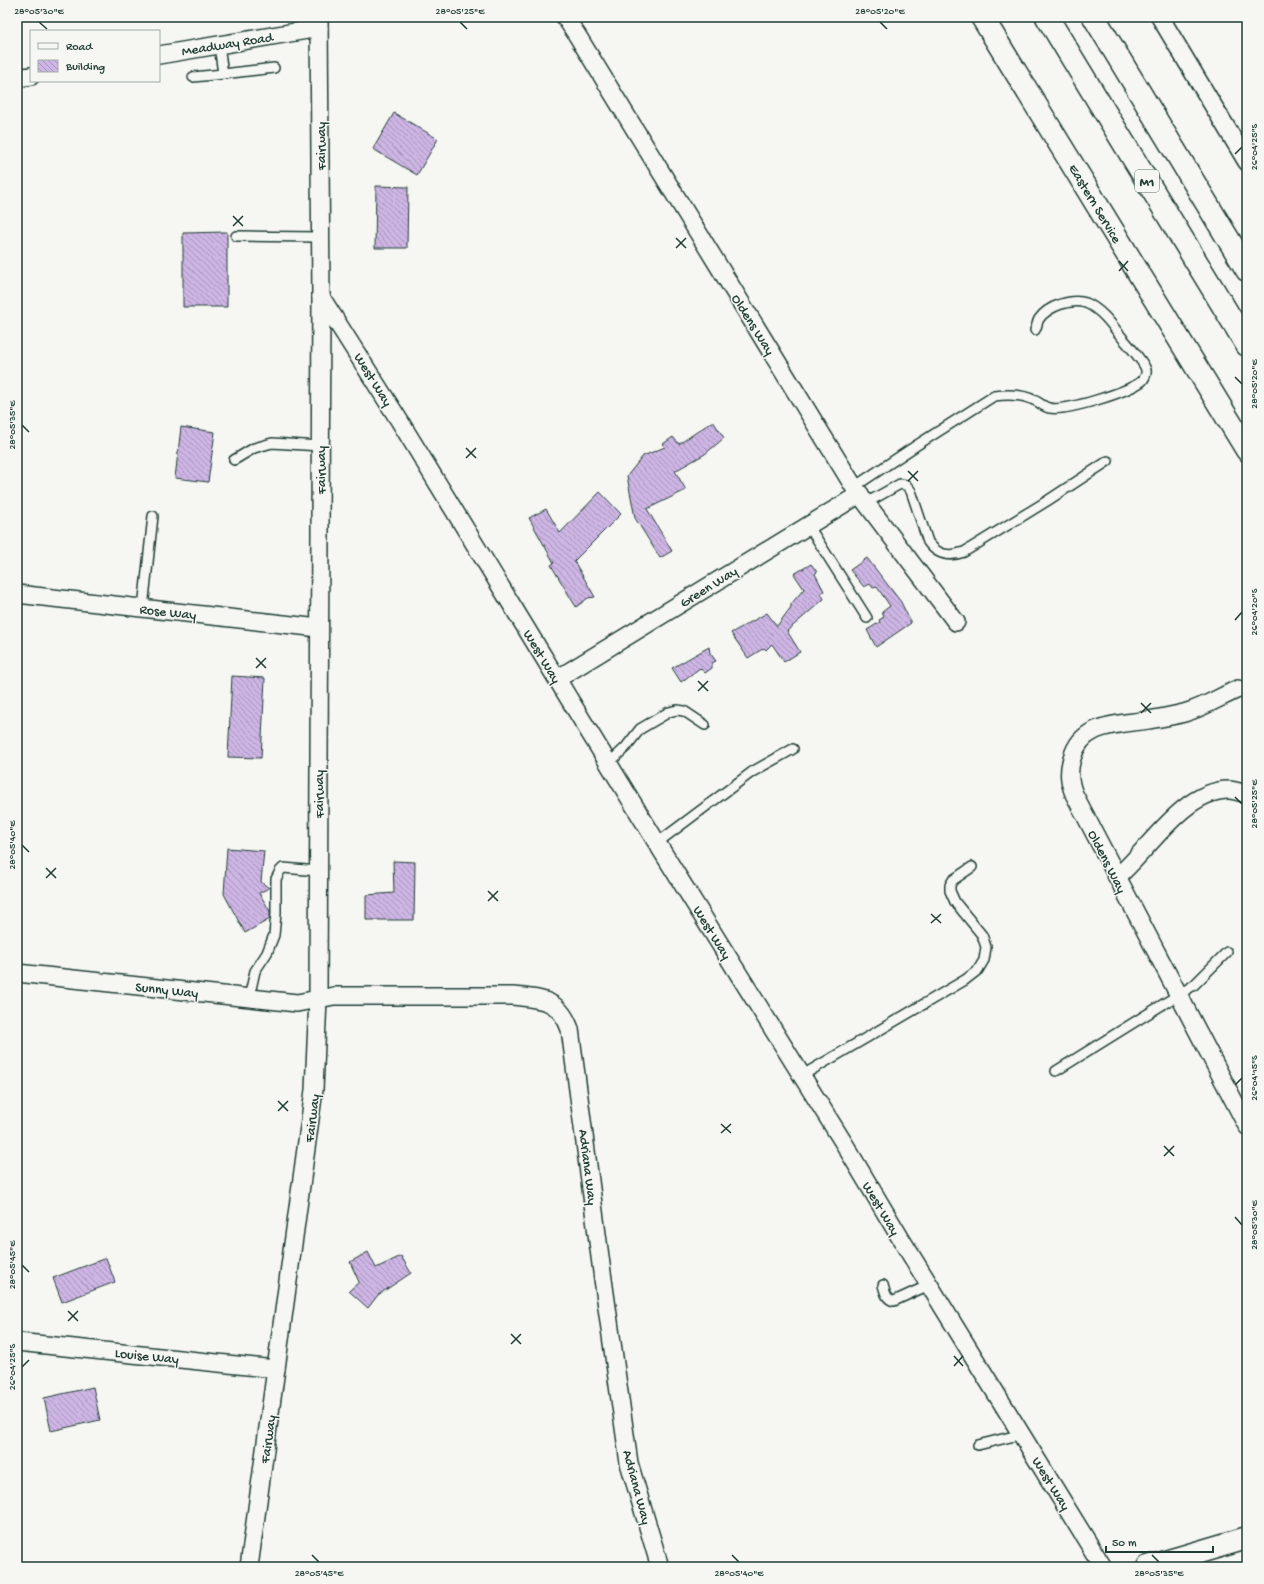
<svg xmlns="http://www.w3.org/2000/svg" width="1264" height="1584" viewBox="0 0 1264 1584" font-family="'Gochi Hand',sans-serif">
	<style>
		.building { fill: url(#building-back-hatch); stroke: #1f3d34 }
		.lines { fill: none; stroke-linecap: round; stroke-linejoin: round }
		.service-casing { stroke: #1f3d34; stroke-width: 12 }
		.minor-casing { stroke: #1f3d34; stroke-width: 20 }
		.tertiary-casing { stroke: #1f3d34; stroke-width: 25 }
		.primary-casing { stroke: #1f3d34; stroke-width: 25 }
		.motorway-casing { stroke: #1f3d34; stroke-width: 25 }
		.service { stroke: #f6f6f2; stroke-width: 9 }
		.minor { stroke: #f6f6f2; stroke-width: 17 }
		.tertiary { stroke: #f6f6f2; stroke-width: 22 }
		.primary { stroke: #f6f6f2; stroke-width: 22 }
		.motorway { stroke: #f6f6f2; stroke-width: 22 }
		.ticks { fill: none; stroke: #1f3d34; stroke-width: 1.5 }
		.labels { text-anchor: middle; stroke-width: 3; stroke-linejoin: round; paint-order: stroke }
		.shield { fill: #f6f6f2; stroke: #60746d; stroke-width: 1 }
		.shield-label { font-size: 13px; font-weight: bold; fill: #1f3d34 }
		.street-label { font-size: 14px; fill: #1f3d34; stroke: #f6f6f2 }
		.neatline { fill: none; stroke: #1f3d34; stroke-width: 1.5 }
		.ticks-label { font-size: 10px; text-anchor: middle; fill: #1f3d34 }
	</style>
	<defs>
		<pattern id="building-back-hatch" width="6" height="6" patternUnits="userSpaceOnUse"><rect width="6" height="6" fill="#cdb5e4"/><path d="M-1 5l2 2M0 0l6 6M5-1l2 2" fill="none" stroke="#a694ba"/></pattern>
	</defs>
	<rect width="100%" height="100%" fill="#f6f6f2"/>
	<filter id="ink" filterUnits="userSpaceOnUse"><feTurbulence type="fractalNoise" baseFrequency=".025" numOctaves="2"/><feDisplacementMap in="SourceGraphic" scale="8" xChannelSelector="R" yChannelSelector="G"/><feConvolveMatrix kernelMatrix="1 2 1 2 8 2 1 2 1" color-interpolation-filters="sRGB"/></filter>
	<g filter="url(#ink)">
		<g class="building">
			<polygon points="394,113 438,139 417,175 373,149"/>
			<polygon points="376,186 408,187 407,248 375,248"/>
			<polygon points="227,232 227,307 183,307 183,233"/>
			<polygon points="713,421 724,438 705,454 675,471 686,490 647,509 672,551 660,558 635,518 627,476 643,456 665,447 663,444 673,437 679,444"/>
			<polygon points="181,427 215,432 208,482 175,478"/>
			<polygon points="600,492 621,514 574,561 595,597 588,598 576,607 551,565 554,563 529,518 546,509 560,533"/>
			<polygon points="867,558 901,602 911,623 876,647 867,630 880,622 879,620 884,617 882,612 890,606 877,587 873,588 870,584 864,587 850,570"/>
			<polygon points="811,564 817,572 815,574 824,591 821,593 824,599 787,631 800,652 784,662 772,644 766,650 764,648 748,658 731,633 767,613 777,626 791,607 791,604 804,589 794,574"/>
			<polygon points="709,647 710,653 716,661 712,663 712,668 705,673 700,668 681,682 672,668"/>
			<polygon points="232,676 265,678 261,758 228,757"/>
			<polygon points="227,848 264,851 261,882 269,888 259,893 270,911 270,919 245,933 224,894"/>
			<polygon points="393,861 415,862 414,920 366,920 366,895 394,893"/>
			<polygon points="368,1252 376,1268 401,1256 411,1273 378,1295 368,1308 349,1291 359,1282 350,1262"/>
			<polygon points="106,1258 115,1282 62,1302 53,1278"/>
			<polygon points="93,1387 100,1420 51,1431 44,1398"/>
		</g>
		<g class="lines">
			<g class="service-casing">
				<g id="service">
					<polyline points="223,74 274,68"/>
					<polyline points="193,77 223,74 219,45"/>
					<polyline points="236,236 320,237"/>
					<polyline points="234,460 254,448 272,443 320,446"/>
					<path d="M854,487L917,445L994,396C1008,394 1023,394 1036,401C1040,403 1044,407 1049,408C1065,412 1128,392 1142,381C1144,379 1147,374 1146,370C1145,363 1125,341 1119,334C1110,322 1100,309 1086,303C1072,298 1048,306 1039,319C1037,322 1037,327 1035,330"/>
					<path d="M866,503L900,484L906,485L911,491L928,542C938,556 950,557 964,552L1047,501L1108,461"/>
					<polyline points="808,525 867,618"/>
					<polyline points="143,608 153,516"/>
					<polyline points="608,764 626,747 640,729 669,712 677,710 684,711 705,725"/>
					<polyline points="657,843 752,772 793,749"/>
					<polyline points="249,998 255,971 267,953 274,935 276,914 276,879 280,871 283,868 318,871"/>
					<polyline points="1056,1071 1194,985 1227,952"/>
					<polyline points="801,1076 965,980 978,970 984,960 986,947 982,935 955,902 950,891 950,885 953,880 972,867"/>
					<path d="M883,1285C885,1292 886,1299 894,1301L929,1285"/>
					<polyline points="978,1445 1022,1434"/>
				</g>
			</g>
			<g class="minor-casing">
				<g id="minor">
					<polyline points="565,17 577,35 854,487 956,622"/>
					<polyline points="1160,17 1247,162"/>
					<polyline points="159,55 319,28"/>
					<polyline points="17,78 31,76"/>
					<polyline points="321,297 399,420 657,843 845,1145 901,1239 1103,1567"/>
					<polyline points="17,594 319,628"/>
					<polyline points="557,679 860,494"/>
					<path d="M1238,689C1220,697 1203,708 1184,713C1173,716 1160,718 1148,720C1118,725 1082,722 1072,758C1068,772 1069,781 1074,794L1247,1126"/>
					<path d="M1117,877C1149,850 1183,790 1229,790C1235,790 1241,793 1247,794"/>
					<path d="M17,973L297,1003L334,996H513C542,999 559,999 570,1029L602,1272L629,1463L660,1567"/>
					<polyline points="17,1342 276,1369"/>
					<polyline points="249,1567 314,1090 318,999 321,297 319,17"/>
				</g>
			</g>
			<g class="tertiary-casing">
				<polyline id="tertiary" points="1148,1567 1247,1538"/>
			</g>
			<g class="primary-casing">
				<polyline id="primary" points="982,17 1247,450"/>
			</g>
			<g class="motorway-casing">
				<g id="motorway">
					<polyline points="1047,17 1247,345"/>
					<polyline points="1094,17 1247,270"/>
				</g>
			</g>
			<use href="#service" class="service"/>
			<use href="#minor" class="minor"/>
			<use href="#tertiary" class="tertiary"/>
			<use href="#primary" class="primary"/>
			<use href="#motorway" class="motorway"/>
		</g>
	</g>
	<path class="ticks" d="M39,22L47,29M460,22L467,29M880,22L887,29M1235,154L1242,147M233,216L243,226M233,226L243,216M676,238L686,248M676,248L686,238M1119,261L1128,271M1119,271L1128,261M1235,377L1242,384M22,425L29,432M466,448L476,458M466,458L476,448M908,471L918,481M908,481L918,471M1235,620L1242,612M256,658L266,668M256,668L266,658M698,681L708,691M698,691L708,681M1141,703L1151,713M1141,713L1151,703M1235,797L1242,804M22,845L29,852M46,868L56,878M46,878L56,868M488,891L498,901M488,901L498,891M931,914L941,923M931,923L941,914M1235,1085L1242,1078M278,1101L288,1111M278,1111L288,1101M721,1124L731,1133M721,1133L731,1124M1164,1146L1174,1156M1164,1156L1174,1146M1235,1217L1242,1225M22,1265L29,1272M68,1311L78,1321M68,1321L78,1311M511,1334L521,1344M511,1344L521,1334M954,1356L963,1366M954,1366L963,1356M22,1367L29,1360M312,1555L319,1562M732,1555L739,1562M1152,1555L1159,1562"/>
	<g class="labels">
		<rect class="shield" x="1135" y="170" width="24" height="22" rx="3"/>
		<g class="shield-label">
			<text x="1147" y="186">M1</text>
		</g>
		<g class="street-label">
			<text transform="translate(227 43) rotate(-9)" y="5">Meadway Road</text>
			<text transform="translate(320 146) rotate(-90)" y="5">Fairway</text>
			<text transform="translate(1096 203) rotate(59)" y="5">Eastern Service</text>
			<text transform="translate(754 324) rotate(58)" y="5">Oldens Way</text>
			<text transform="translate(374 379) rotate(58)" y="5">West Way</text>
			<text transform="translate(320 470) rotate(-90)" y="5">Fairway</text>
			<text transform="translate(708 586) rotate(-32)" y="5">Green Way</text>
			<text transform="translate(168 611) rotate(6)" y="5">Rose Way</text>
			<text transform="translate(543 656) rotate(59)" y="5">West Way</text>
			<text transform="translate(318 794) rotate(-90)" y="5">Fairway</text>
			<text transform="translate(1108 861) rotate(63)" y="5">Oldens Way</text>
			<text transform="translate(713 932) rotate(58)" y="5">West Way</text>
			<text transform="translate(167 989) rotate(6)" y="5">Sunny Way</text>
			<text transform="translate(311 1118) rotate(-83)" y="5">Fairway</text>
			<text transform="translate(589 1167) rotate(83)" y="5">Adriana Way</text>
			<text transform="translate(882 1208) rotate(59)" y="5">West Way</text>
			<text transform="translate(147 1355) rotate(6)" y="5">Louise Way</text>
			<text transform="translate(267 1439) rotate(-82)" y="5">Fairway</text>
			<text transform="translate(1052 1483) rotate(58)" y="5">West Way</text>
			<text transform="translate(638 1487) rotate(75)" y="5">Adriana Way</text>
		</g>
	</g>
	<rect width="1264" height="1584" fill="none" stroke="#f6f6f2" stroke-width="44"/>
	<rect x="30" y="30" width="130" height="52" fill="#f6f6f2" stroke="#a0aca6"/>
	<rect x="38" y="43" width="20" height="6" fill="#f6f6f2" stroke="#a0aca6"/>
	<text x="66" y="50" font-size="12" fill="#1f3d34">Road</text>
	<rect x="38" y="60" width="20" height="12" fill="url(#building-back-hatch)" stroke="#a0aca6"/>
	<text x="66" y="70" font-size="12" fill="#1f3d34">Building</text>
	<path d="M1106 1546v6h107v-6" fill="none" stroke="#1f3d34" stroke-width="2"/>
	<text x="1112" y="1546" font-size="12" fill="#1f3d34" stroke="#f6f6f2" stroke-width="3" paint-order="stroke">50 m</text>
	<rect x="22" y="22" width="1220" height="1540" class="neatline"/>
	<g class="ticks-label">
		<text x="39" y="14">28°05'30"E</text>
		<text x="460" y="14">28°05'25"E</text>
		<text x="880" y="14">28°05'20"E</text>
		<text transform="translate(1253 147) rotate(-90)" y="4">26°04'25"S</text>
		<text transform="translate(1253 384) rotate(-90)" y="4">28°05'20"E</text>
		<text transform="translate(11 425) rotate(-90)" y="4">28°05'35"E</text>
		<text transform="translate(1253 612) rotate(-90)" y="4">26°04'20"S</text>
		<text transform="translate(1253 804) rotate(-90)" y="4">28°05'25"E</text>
		<text transform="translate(11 845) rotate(-90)" y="4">28°05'40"E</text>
		<text transform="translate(1253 1078) rotate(-90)" y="4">26°04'15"S</text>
		<text transform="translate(1253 1225) rotate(-90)" y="4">28°05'30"E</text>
		<text transform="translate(11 1265) rotate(-90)" y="4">28°05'45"E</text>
		<text transform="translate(11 1367) rotate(-90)" y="4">26°04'25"S</text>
		<text x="319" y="1576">28°05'45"E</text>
		<text x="739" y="1576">28°05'40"E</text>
		<text x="1159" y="1576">28°05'35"E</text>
	</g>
</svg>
